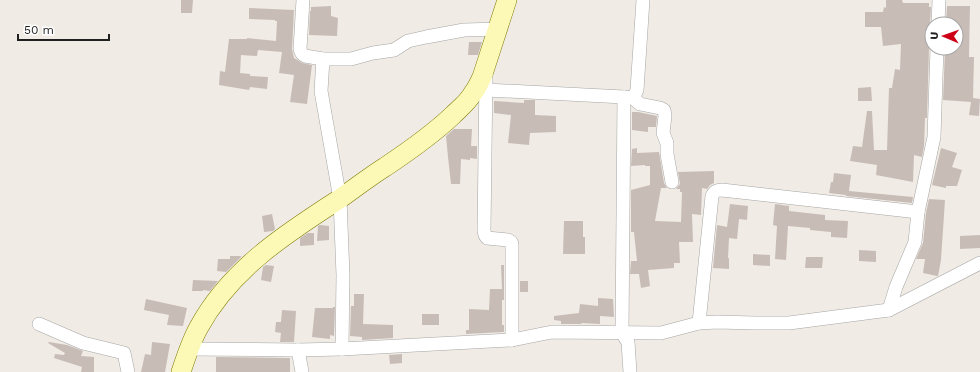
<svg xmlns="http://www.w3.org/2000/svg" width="980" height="372" viewBox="0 0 980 372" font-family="'Work Sans',sans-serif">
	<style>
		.building { fill: #c8bcb7 }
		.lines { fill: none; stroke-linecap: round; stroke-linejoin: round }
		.street-casing { stroke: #a6a6a6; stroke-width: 14 }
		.secondary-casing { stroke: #7b7a00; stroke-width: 20 }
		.street { stroke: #fff; stroke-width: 13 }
		.secondary { stroke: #fcf8b6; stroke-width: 19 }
	</style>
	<rect width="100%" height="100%" fill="#f0ebe4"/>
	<g class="building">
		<polygon points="181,0 193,0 192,13 181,13"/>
		<polygon points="886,0 902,0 903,3 929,3 929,7 931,7 930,24 932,29 932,42 930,44 929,48 927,118 925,118 924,146 922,157 914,155 913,182 876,175 877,165 850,161 853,146 862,147 867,111 872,111 874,150 887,150 889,88 892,88 895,69 900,70 901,44 883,46 881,27 865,27 865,12 883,12 884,7 886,8"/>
		<polygon points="331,6 331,16 338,18 337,36 309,35 310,11 311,11 311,7"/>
		<polygon points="947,6 970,6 969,57 974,57 973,98 980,99 979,116 969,115 971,102 943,100 945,50 956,51 956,24 946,24"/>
		<polygon points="249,8 294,10 292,49 294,58 302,63 312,65 307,104 290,102 294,75 279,73 282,52 258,50 257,56 241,55 240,73 250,74 250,76 268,77 267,89 250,87 249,90 219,85 220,71 225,72 229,39 247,39 247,38 276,41 277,21 275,21 275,20 249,19"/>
		<polygon points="469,42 482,42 478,55 468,55"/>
		<polygon points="871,87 872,101 858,101 858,88"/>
		<polygon points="524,100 535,100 535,115 556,116 556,132 530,133 529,145 508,143 511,115 494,113 494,101 524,103"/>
		<polygon points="632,112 638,112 657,116 656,127 648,127 648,132 632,130"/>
		<polygon points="454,129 472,129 471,146 477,146 477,159 470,158 470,160 461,159 460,184 451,184 448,157 446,136"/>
		<polygon points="637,148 637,153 659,152 664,183 667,188 661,188 655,221 681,222 682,192 680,192 680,189 676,189 680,184 678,172 714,171 714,183 710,185 707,189 702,188 701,215 692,214 693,242 679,242 680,263 674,263 674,268 648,270 650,286 641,288 639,274 630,274 631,261 637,261 634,232 631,232 631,190 650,185 650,166 645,166 645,165 631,166 632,149"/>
		<polygon points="941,148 957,153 952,167 962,170 957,186 946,186 946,188 932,185"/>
		<polygon points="834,173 851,175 849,191 913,197 912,203 846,196 846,195 829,193 831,182 833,182"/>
		<polygon points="929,199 945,200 941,260 938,276 937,276 923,273 925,259 916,259 923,243 926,213"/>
		<polygon points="730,204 748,206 747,220 739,219 737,239 729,238 728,258 729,258 729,269 713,268 717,225 727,227"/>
		<polygon points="775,204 789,206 789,211 825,215 825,220 848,221 847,238 831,237 831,232 810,230 810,228 788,226 786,260 775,259 777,226 773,225"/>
		<polygon points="272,214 275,229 273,231 264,232 262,216"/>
		<polygon points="564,221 583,221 583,237 585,237 585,254 563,254"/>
		<polygon points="320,225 329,226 329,240 317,241 318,226"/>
		<polygon points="308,233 314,233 314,245 300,246 300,238"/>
		<polygon points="980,235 980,248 960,249 960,236"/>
		<polygon points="859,250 876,251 876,262 859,261"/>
		<polygon points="753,254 770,255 770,266 753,265"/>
		<polygon points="230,256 241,256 241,257 226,272 217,271 218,259 230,259"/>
		<polygon points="806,257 823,257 822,268 805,268"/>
		<polygon points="266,265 274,266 271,282 261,280 263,267"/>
		<polygon points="501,265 504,265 504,300 502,300 502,325 504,325 504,332 466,334 466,330 469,330 469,309 489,310 490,289 502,289"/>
		<polygon points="193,280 218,281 210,291 203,290 203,291 192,291"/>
		<rect x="520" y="281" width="8" height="11"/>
		<polygon points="354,294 364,294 363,324 393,325 393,338 362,340 362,337 350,336 351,306 354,306"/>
		<polygon points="598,298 613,299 614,317 600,316 600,324 581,323 582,324 561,324 561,321 554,320 554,316 579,313 580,304 598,306"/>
		<polygon points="146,299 187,308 183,326 167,325 169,315 144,310"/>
		<polygon points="333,307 335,307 334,336 330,335 330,339 312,337 315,308 333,308"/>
		<polygon points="282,310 296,311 294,342 280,342 281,333 275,332 276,322 281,322"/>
		<rect x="422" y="314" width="17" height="11"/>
		<polygon points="49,342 67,345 83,351 81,356 94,357 94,372 81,372 82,367 54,358 55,354 64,355 65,353 48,343"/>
		<polygon points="152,342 170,344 165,372 141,372 145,354 151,355"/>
		<polygon points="402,354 402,363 390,364 389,355"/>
		<polygon points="216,357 290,358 290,372 216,372"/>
	</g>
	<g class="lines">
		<g class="street-casing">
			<g id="street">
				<path d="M303,0L300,49C301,53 302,55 305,56L323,59H351L373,53L394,50L408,41L426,37L464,30L498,29"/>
				<polyline points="938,24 939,0"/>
				<polyline points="323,59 321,91 340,199 343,275 342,349"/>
				<polyline points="486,74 484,231 485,235 487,238 508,240 511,242 512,244 512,340"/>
				<path d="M486,90L624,97C631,98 634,98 637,90L643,0"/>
				<polyline points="624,97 622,333 628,342 630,372"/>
				<polyline points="632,97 640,104 660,108 664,110 665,116 663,133 667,143 667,154 672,182"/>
				<polyline points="889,310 896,287 915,242 918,212 934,137 937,48"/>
				<path d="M699,323L712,196C714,191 717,190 722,190L918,212"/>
				<polyline points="39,324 83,343 124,353 128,372"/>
				<polyline points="189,349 298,350 342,349 512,340 552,332 661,333 699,323 717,322 755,323 789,323 889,310 980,263"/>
				<polyline points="298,350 302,372"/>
			</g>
		</g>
		<g class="secondary-casing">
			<path id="secondary" d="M181,372C186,357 191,341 199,327C230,270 285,234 338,200C354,189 369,177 385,167C409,151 432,135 453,115C460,108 468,102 473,93C477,88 479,83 482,77L507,0"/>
		</g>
		<use href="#street" class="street"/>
		<use href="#secondary" class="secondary"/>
	</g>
	<g transform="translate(944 36) rotate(272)"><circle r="19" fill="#ffffff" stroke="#a5a5a5"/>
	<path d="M0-3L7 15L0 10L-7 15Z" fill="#cd0018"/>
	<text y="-6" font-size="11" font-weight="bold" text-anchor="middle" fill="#1f1f1f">U</text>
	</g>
	<path d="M18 34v6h91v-6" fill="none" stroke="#1f1f1f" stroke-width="2"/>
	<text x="24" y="34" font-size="12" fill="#1f1f1f" stroke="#ffffff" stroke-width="3" paint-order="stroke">50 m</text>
</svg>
